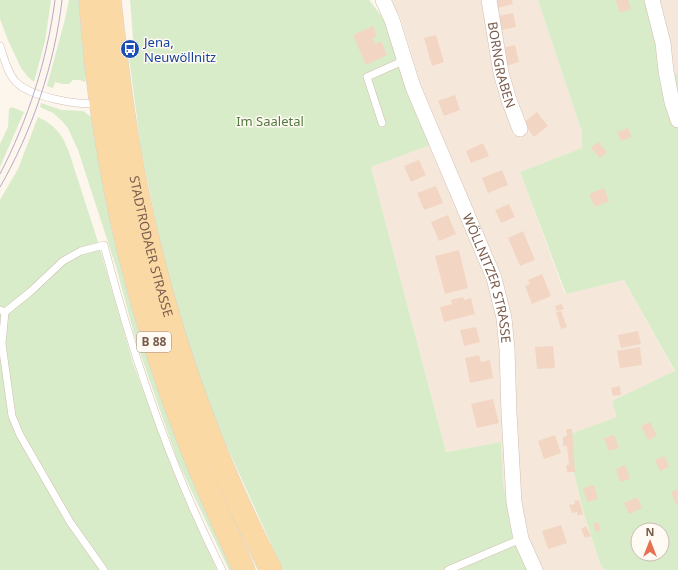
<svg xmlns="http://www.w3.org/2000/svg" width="678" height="570" viewBox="0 0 678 570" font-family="'Noto Sans',sans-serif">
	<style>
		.residential { fill: #f5e8da }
		.green { fill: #d8ecc9; fill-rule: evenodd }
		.building { fill: #f3d5c3 }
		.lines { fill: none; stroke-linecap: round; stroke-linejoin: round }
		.lane-casing { stroke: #d1beb0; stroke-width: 8 }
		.street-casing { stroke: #d1beb0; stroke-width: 16 }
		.primary-casing { stroke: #dad1cd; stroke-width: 23 }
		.lane { stroke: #fff; stroke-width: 7 }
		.street { stroke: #fff; stroke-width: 15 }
		.primary { stroke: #fbd9a5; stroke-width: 22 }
		.tram { stroke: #b9a8c9; stroke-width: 1 }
		.labels { text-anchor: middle; stroke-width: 3; stroke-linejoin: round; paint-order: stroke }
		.shield { fill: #fffaf3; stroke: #a28b7f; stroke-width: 1 }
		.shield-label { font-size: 12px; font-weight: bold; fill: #7a5c4d }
		.transit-label { font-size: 13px; fill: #164399; stroke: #fffaf3; text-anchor: start }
		.street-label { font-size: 13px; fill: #7a5c4d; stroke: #fffaf3 }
		.park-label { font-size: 13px; fill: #537a41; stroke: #fffaf3 }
	</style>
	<rect width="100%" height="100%" fill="#fdf6ec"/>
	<g class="residential">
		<polygon points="388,0 538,0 582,132 582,148 520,172 565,294 624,280 675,372 612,401 618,417 565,437 584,514 601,566 606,570 529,570 511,529 503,482 501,442 446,452 371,167 438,141 400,16"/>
		<polygon points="649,0 678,0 678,73 661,77"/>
	</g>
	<g class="green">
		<polygon points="0,0 51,0 45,41 34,82 28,77 21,68 8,40 0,19"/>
		<polygon points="69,0 82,0 87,71 85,82 80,80 73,80 69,84 62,84 55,82 53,88 47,86 65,19"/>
		<polygon points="130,0 369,0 385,21 430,145 371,167 446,452 501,442 503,482 511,529 529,570 283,570 218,427 186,343 163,257 141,149 129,57 134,50"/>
		<path d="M538,0H648L662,77L678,73V570H606L601,566L584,514L565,436L617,417L612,401L675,371L624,280L566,294L520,172L582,148V132ZM638,530H662V554H638Z"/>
		<polygon points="41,103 62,110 83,111 93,118 237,570 229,570 178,462 136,341 117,270 78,150 68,128 61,120 53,113 40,107"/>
		<polygon points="12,107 24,112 0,167 0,144 8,127 9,109"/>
		<path d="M38,117C56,126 62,134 69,152L98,242L133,363L172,468L217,570H0V200L18,169Z"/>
	</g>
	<g class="building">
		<polygon points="496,0 512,0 513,4 498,8"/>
		<polygon points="616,0 628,0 631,9 620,13"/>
		<polygon points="513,13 516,27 502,30 499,16"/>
		<polygon points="373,26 377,36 372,38 375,44 381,41 387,55 366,65 353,35"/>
		<polygon points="436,35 444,62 432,66 424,38"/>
		<polygon points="515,45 519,62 505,66 501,48"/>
		<polygon points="455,95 460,110 444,116 438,101"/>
		<polygon points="537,112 548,126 534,137 523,123"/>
		<polygon points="628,128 632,137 621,141 617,132"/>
		<polygon points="598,142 607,152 600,158 591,148"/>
		<polygon points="483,143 489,156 471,163 466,151"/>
		<polygon points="419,160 426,175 411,182 404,166"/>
		<polygon points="502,170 508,185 488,193 482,178"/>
		<polygon points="436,186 443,203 424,210 417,193"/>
		<polygon points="604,188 609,201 595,207 589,194"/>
		<polygon points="509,204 515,217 501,223 495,210"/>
		<polygon points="448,215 456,234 439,241 431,222"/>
		<polygon points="523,231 535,260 520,266 508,238"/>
		<polygon points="459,250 468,288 445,294 435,256"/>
		<polygon points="542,274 551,296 532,304 525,286 530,284 528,280"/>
		<polygon points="463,297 464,300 471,298 475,314 444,322 440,307 452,304 451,300"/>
		<polygon points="562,304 564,309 557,311 555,306"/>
		<polygon points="561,311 567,327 561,329 556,312"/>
		<polygon points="476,327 480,342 464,346 460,330"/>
		<polygon points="638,331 641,344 621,348 618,335"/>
		<polygon points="553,346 555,368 537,369 535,347"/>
		<polygon points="640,347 642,365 620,368 617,351"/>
		<polygon points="479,355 481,362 490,360 493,378 470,383 465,358"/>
		<polygon points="620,386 621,395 613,396 611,388"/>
		<polygon points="493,399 499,423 477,428 471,404"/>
		<polygon points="650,422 657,436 648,440 641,426"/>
		<polygon points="566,429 572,429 575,472 567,472 566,465 569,465 567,446 563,446 563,437 567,436"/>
		<polygon points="555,435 561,453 544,459 538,441"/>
		<polygon points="614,435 619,448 609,451 604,438"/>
		<polygon points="664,456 669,467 660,471 655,460"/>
		<polygon points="625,465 630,479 620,482 616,469"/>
		<polygon points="594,485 598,499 587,502 583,488"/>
		<polygon points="678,489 678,504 676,504 671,492"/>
		<polygon points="637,497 642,508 629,514 624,503"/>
		<polygon points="579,500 583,514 578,516 577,512 572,513 569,505 575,504 574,501"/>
		<polygon points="598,522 601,530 596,532 593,524"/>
		<polygon points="561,525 567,543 548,549 542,531"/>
		<polygon points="586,526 591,536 585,538 581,529"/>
	</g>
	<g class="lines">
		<g class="lane-casing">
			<g id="lane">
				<path d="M0,46C4,57 7,73 16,82C30,97 80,106 99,103"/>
				<polyline points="382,123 367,77 405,60"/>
				<path d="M0,310L5,312L30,292L63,261L81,251L104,245C133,357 170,467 222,570"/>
				<polyline points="5,312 2,344 12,416 20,435 70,522 104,570"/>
				<polyline points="448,570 521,539"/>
			</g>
		</g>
		<g class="street-casing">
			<g id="street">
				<path id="s1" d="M383,0L392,20L413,87L494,278L504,318L507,349L509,413L514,502L521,539L535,570"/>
				<path id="s2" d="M489,0L501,73L509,100L520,129"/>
				<polyline points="652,0 663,43 666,71 672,102 678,120"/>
			</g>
		</g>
		<g class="primary-casing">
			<g id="primary">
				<path d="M90,0C100,149 133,298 187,437C204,482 224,526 244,570"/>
				<path id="s3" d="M110,0C117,63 124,126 137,189C164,321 209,450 271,570"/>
			</g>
		</g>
		<use href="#lane" class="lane"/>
		<use href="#street" class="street"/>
		<use href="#primary" class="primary"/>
		<g class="tram">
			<path d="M0,174C28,120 47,61 55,0"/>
			<path d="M0,187C32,132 55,63 62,0"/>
		</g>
	</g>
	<defs>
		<g id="bus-disc" transform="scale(1)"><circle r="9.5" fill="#1a4fb4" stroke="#fffaf3"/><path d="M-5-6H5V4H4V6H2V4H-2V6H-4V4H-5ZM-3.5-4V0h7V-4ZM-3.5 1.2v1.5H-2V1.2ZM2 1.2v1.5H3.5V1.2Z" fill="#fff"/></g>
	</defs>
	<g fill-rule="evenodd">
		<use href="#bus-disc" x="130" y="49"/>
	</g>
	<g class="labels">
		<rect class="shield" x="137" y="332" width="34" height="20" rx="3"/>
		<g class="shield-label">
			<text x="154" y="346">B 88</text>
		</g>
		<g class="transit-label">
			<text x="144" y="47">Jena,<tspan x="144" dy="15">Neuwöllnitz</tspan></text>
		</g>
		<g class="street-label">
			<text dy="5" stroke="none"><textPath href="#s2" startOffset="66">BORNGRABEN</textPath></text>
			<text dy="5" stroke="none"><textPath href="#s3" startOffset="250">STADTRODAER STRASSE</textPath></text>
			<text dy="5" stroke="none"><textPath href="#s1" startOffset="298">WÖLLNITZER STRASSE</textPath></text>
		</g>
		<g class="park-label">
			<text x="270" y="126">Im Saaletal</text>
		</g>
	</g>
	<g transform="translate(650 542)"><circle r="19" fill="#fffaf3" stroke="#cabbb1"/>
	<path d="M0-3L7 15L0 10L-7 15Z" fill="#e76f51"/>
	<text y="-6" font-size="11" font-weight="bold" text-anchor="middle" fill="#7a5c4d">N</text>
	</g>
</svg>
